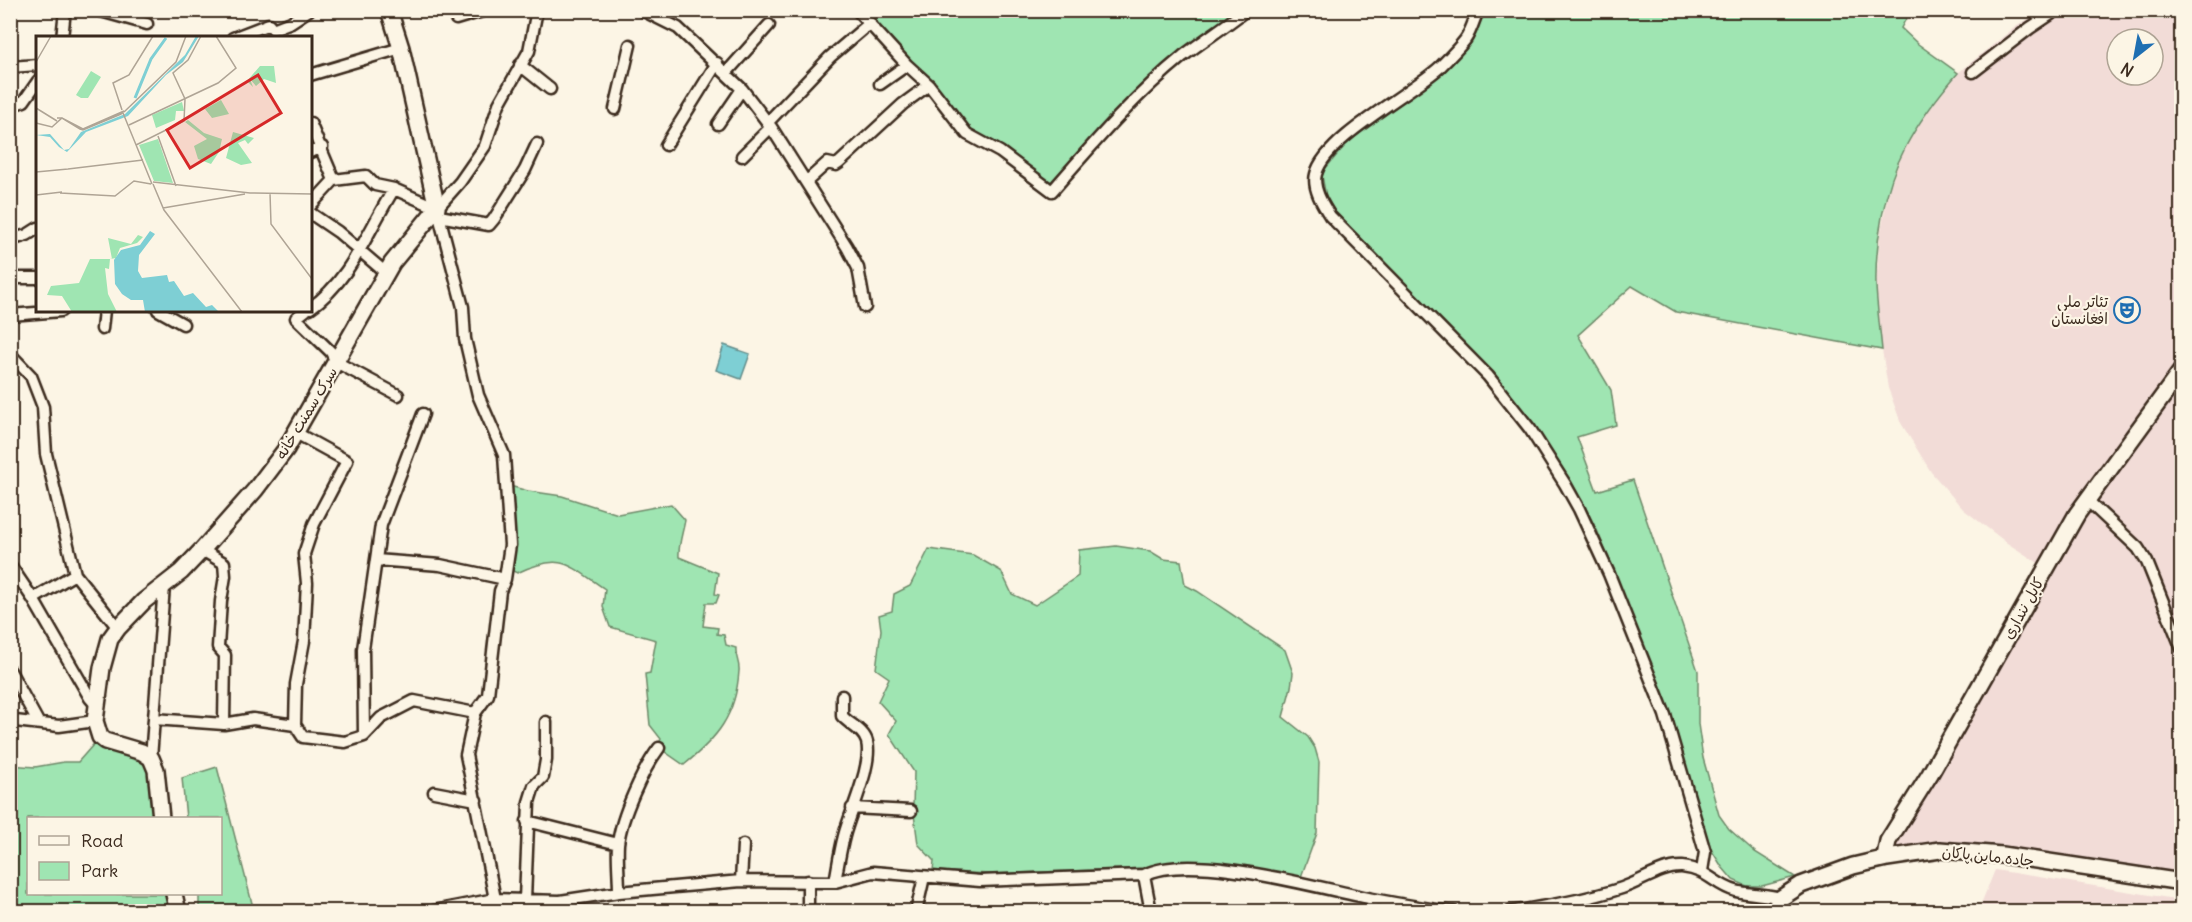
<svg xmlns="http://www.w3.org/2000/svg" width="2192" height="922" viewBox="0 0 2192 922" font-family="Delius,'Playpen Sans Arabic',sans-serif">
<style>
.built{fill:#f2dcd7;fill-rule:evenodd}
.green{fill:#9fe5b2;stroke:#6d8868;stroke-width:1.5}
.water{fill:#7ecfd4;stroke:#638d8b;stroke-width:1.5}
.lines{fill:none;stroke-linecap:round;stroke-linejoin:round}
.street-casing{stroke:#3b2a1e;stroke-width:15}
.secondary-casing{stroke:#3b2a1e;stroke-width:20}
.street{stroke:#fcf5e5;stroke-width:10}
.secondary{stroke:#fcf5e5;stroke-width:15}
.labels{text-anchor:middle;dominant-baseline:central;stroke-width:4.5;stroke-linejoin:round;paint-order:stroke}
.poi-label{font-size:15px;fill:#3b2a1e;stroke:#fcf5e5;text-anchor:end}
.street-label{font-size:15px;fill:#3b2a1e;stroke:#fcf5e5}
.inset-river{fill:none;stroke:#7ecfd4;stroke-width:3}
.inset-road{fill:none;stroke:#afa495;stroke-width:1.5}
.view{fill:#d62828;fill-opacity:0.15;stroke:#d62828;stroke-width:3}
.inset-edge{fill:none;stroke:#3b2a1e;stroke-width:3}
</style>
<rect width="100%" height="100%" fill="#fcf5e5"/>
<filter id="ink" filterUnits="userSpaceOnUse"><feTurbulence type="fractalNoise" baseFrequency=".0167" numOctaves="2"/><feDisplacementMap in="SourceGraphic" scale="12" xChannelSelector="R" yChannelSelector="G"/><feConvolveMatrix kernelMatrix="1 2 1 2 8 2 1 2 1" color-interpolation-filters="sRGB"/></filter>
<g filter="url(#ink)">
<path class="built" d="M 2061,11 L 2181,11 L 2181,882 L 2002,855 L 1887,858 L 2046,568 L 2007,543 L 1963,509 L 1931,472 L 1901,423 L 1888,388 L 1882,350 L 1876,286 L 1880,235 L 1889,190 L 1904,149 L 1924,117 L 1958,73 L 2014,28 L 2038,13 L 2050,12 L 2055,15 ZM 2117,39 L 2153,39 L 2153,75 L 2117,75 Z
M 1995,870 L 2181,900 L 2181,911 L 1978,911 Z"/>
<path class="green" d="M 857,11 L 1246,11 L 1182,57 L 1052,191 L 975,140 Z
M 1485,11 L 1910,11 L 1901,28 L 1918,44 L 1958,73 C 1938,96 1919,121 1905,148 C 1884,188 1875,241 1876,286 C 1877,307 1880,329 1882,350 L 1676,312 L 1632,286 L 1578,335 L 1611,390 L 1616,425 L 1577,437 L 1597,491 L 1633,480 L 1698,671 L 1698,724 L 1703,758 L 1719,815 L 1729,829 L 1755,852 L 1795,877 L 1762,886 L 1747,886 L 1733,880 L 1722,867 L 1712,851 L 1704,828 L 1671,713 L 1597,530 L 1571,481 L 1535,426 L 1493,372 L 1335,212 L 1326,197 L 1322,176 L 1325,169 L 1347,143 L 1444,72 L 1471,43 Z
M 506,485 L 528,491 L 562,496 L 618,514 L 671,504 L 685,520 C 683,532 678,545 679,557 L 718,573 L 715,594 L 719,595 L 716,603 L 706,603 L 703,626 L 718,628 L 717,634 L 724,635 L 726,645 L 736,648 C 735,657 740,663 739,671 C 736,716 717,738 684,765 L 661,749 L 659,743 L 661,739 L 650,725 L 645,674 L 650,673 L 656,640 L 610,627 L 603,607 L 605,589 C 568,564 562,552 517,573 L 507,568 Z
M 1116,546 L 1150,551 L 1163,559 L 1181,561 L 1185,585 L 1197,591 L 1285,650 L 1293,673 L 1291,687 L 1283,717 L 1308,737 L 1315,748 L 1319,762 L 1317,833 L 1301,877 L 1198,861 L 1171,862 L 1147,868 L 989,874 L 933,871 L 934,861 L 918,844 L 913,807 L 914,772 L 889,734 L 896,721 L 878,701 L 889,678 L 876,669 L 881,630 L 879,615 L 892,611 L 894,594 L 910,586 L 929,549 L 973,555 L 1001,571 L 1012,594 L 1035,605 L 1078,576 L 1079,550 Z
M 100,737 L 151,758 L 161,818 L 28,818 L 28,894 L 174,894 L 178,911 L 11,911 L 10,765 L 35,767 L 64,762 L 78,762 Z
M 217,767 L 254,911 L 199,911 L 199,894 L 220,894 L 220,818 L 186,818 L 182,778 Z"/>
<path class="water" d="M 724,345 L 750,354 L 741,379 L 716,370 Z"/>
<g class="lines">
<defs>
<path id="street" d="M 97,10 L 147,24
M 452,10 L 456,19 L 486,10
M 642,10 L 678,28 L 742,89 L 771,127 L 847,247 L 858,268 L 865,307
M 857,10 L 907,65 L 929,85 L 967,134 L 1000,152 L 1052,191 C 1093,144 1134,96 1183,56 C 1204,40 1226,26 1246,10
M 1478,10 C 1474,20 1471,32 1465,40 C 1458,49 1448,59 1440,67 C 1412,93 1325,138 1316,174 C 1312,188 1323,205 1330,216 L 1488,376 L 1530,429 L 1565,484 L 1579,509 L 1609,574 L 1665,715 L 1705,852 L 1702,871
M 62,38 L 65,10
M 233,38 L 269,24 L 273,29 L 291,22 L 309,10
M 520,65 L 550,89
M 10,67 L 38,65
M 727,72 L 769,25
M 1973,72 L 2030,28 L 2051,14
M 310,75 L 401,48
M 880,84 L 907,65
M 10,106 L 24,101 L 38,81
M 615,109 L 630,45
M 310,123 L 334,180
M 767,123 L 830,57 L 870,23
M 718,124 L 742,89
M 666,145 L 717,63
M 310,152 L 322,147
M 742,156 L 771,127
M 806,182 L 827,163 L 836,165 L 839,163 L 903,104 L 929,85
M 310,206 L 334,180 L 366,176 L 375,185 L 394,189 L 437,208
M 437,208 L 463,307 L 465,339 L 478,395 L 504,455 L 510,545 L 505,579 L 500,591 L 488,695 L 475,713 L 466,755 L 495,899
M 437,208 L 460,182 L 485,146 L 499,104 L 529,51 L 537,10
M 310,213 L 338,232 L 386,273
M 439,216 L 489,225 L 494,219 L 525,170 L 537,144
M 10,240 L 27,235 L 38,228
M 10,278 L 38,278
M 310,308 C 351,280 368,230 394,189
M 158,310 L 183,324
M 306,310 L 296,318 L 331,352 L 336,362 L 398,395
M 10,315 L 61,311
M 102,329 L 104,310
M 10,354 L 31,376 L 43,407 L 46,454 L 75,574 L 33,599
M 2088,501 L 2138,548 L 2147,562 L 2182,649
M 202,550 L 224,563 L 225,576 L 221,601 L 218,647 L 225,655 L 224,724
M 376,560 L 440,565 L 505,579
M 10,565 L 33,599 L 90,698 L 97,706
M 75,574 L 118,628
M 10,671 L 38,722
M 10,717 L 15,721 L 59,726 L 95,721
M 154,719 L 224,724 L 253,719 L 295,725 L 303,737 L 345,742 L 364,736 L 381,718 L 414,701 L 475,713
M 295,725 L 296,684 L 304,641 L 307,583 L 304,554 L 314,524 L 347,461 L 296,433
M 364,736 L 363,649 L 381,525 L 423,414
M 151,758 L 164,586
M 434,792 L 476,800
M 852,808 L 911,811
M 527,821 L 618,844
M 1144,875 L 1151,912
M 741,881 L 743,845
M 835,882 C 838,866 840,851 844,836 C 850,812 873,765 867,742 C 864,730 850,725 842,716 L 842,696
M 619,892 C 619,876 617,860 618,844 C 621,817 643,769 659,748
M 525,899 L 529,802 L 534,786 L 543,777 L 546,760 L 546,722
M 428,912 L 495,899 L 560,901 L 619,892 L 741,881 L 835,882 L 873,872 L 980,881 L 1144,875 C 1192,851 1318,888 1373,899 C 1399,904 1426,909 1454,912
M 808,912 L 808,881
M 916,912 L 924,877
M 1371,912 L 1372,899
M 1510,912 C 1548,906 1586,900 1622,888 C 1641,882 1662,866 1682,867 C 1709,870 1714,885 1736,891 C 1751,895 1766,894 1781,898"/>
<path id="secondary" d="M 161,818 L 156,770 L 151,758 L 142,752 L 105,741 L 100,737 L 95,721 L 102,668 L 110,639 L 118,628 L 144,601 L 181,572 L 202,550 L 255,490 L 286,449 L 392,263 L 437,208 L 401,48 L 389,10
M 1887,858 L 1886,851 L 1888,841 L 1930,774 L 2077,514 L 2182,370
M 174,894 L 178,912
M 1773,912 L 1781,898 L 1801,885 L 1853,866 L 1887,858 L 1940,850 L 2002,855 L 2182,882"/>
</defs>
<use href="#street" class="street-casing"/>
<use href="#secondary" class="secondary-casing"/>
<use href="#street" class="street"/>
<use href="#secondary" class="secondary"/>
</g>
</g>
<defs>
<symbol id="theatre-ring" viewBox="-11 -11 22 22"><circle r="9.5" fill="#fcf5e5" stroke="#1f6fb2" stroke-width="1.5"/><path d="M-5-5.5Q0-4 5-5.5V0Q5 5 0 6Q-5 5-5 0ZM-3.3-2.5H-1v1.5H-3.3ZM1-2.5H3.3v1.5H1ZM-2.8 1Q0 5.5 2.8 1Z" fill="#1f6fb2"/></symbol>
</defs>
<g fill-rule="evenodd">
<use href="#theatre-ring" x="2112" y="295" width="30" height="30"/>
</g>
<g class="labels">
<g class="poi-label">
<text x="2108" y="301">تئاتر ملی<tspan x="2108" dy="17">افغانستان</tspan></text>
</g>
<g class="street-label">
<text transform="translate(306 413) rotate(-59)">سرک سمنت خانه</text>
<text transform="translate(2023 608) rotate(-61)">کابل ننداری</text>
<text transform="translate(1988 856) rotate(6)">جاده ماین پاکان</text>
</g>
</g>
<g transform="translate(36 36)">
<rect width="276" height="276" fill="#fcf5e5"/>
<path d="M 224,30 L 238,30 L 240,47 L 228,43 L 220,50 L 214,43 L 217,51 L 211,45 ZM 55,35 L 65,41 L 52,62 L 45,62 L 40,59 ZM 185,64 L 193,78 L 176,82 L 169,73 ZM 146,66 L 148,75 L 140,75 L 139,84 L 120,92 L 116,79 ZM 152,84 L 168,97 L 186,103 L 183,116 L 175,128 L 162,123 L 158,110 L 171,103 L 149,86 ZM 197,96 L 218,102 L 212,108 L 209,104 L 202,107 L 216,127 L 205,129 L 190,122 ZM 122,103 L 137,147 L 118,145 L 103,109 ZM 102,199 L 107,201 L 101,207 L 84,212 L 80,222 L 74,223 L 73,233 L 69,232 L 72,258 L 81,276 L 36,276 L 26,260 L 11,259 L 15,250 L 43,247 L 54,223 L 76,223 L 72,202 L 95,208 Z" fill="#9fe5b2"/>
<path d="M 160,0 L 163,0 L 147,26 L 130,39 L 92,80 L 50,96 L 31,116 L 23,111 L 14,101 L 0,99 L 14,98 L 28,114 L 33,113 L 45,96 L 89,78 L 149,19 ZM 114,195 L 119,198 L 103,219 L 102,235 L 106,242 L 131,239 L 133,246 L 138,245 L 148,260 L 157,257 L 170,271 L 176,269 L 182,275 L 192,276 L 109,276 L 107,264 L 95,264 L 86,258 L 79,248 L 78,224 L 85,214 L 104,209 Z" fill="#7ecfd4"/>
<path class="inset-river" d="M 99,62 L 115,23 L 130,2"/>
<path class="inset-road" d="M 0,26 L 15,0M 0,72 L 21,85M 86,74 L 77,47 L 93,39 L 117,0M 88,76 L 140,26 L 150,0M 87,77 L 116,148M 0,87 L 16,91 L 26,82 L 44,93 L 47,94 L 85,78 L 88,75 L 47,93 L 26,82 L 21,82M 93,89 L 182,47 L 200,32 L 180,0M 122,100 L 140,150M 100,109 L 148,85 L 149,63 L 137,37 L 152,24 L 165,0M 32,133 L 107,124M 0,136 L 32,133M 117,146 L 214,157 L 276,158M 117,148 L 128,174 L 206,276M 24,157 L 79,160 L 98,145 L 115,148M 234,157 L 235,188 L 276,243M 0,159 L 26,156M 127,172 L 209,158"/>
<path class="view" d="M 222,39 L 245,77 L 154,132 L 131,94 Z"/>
<rect width="276" height="276" class="inset-edge"/>
</g>
<rect width="2192" height="922" fill="none" stroke="#fcf5e5" stroke-width="36"/>
<rect x="18" y="18" width="2156" height="886" fill="none" stroke="#3b2a1e" stroke-width="2" filter="url(#ink)"/>
<rect x="27" y="817" width="195" height="78" fill="#fcf5e5" stroke="#afa495" stroke-width="1.5"/>
<rect x="39" y="836" width="30" height="9" fill="#fcf5e5" stroke="#afa495" stroke-width="1.5"/>
<text x="81" y="847" font-size="18" fill="#3b2a1e">Road</text>
<rect x="39" y="862" width="30" height="18" fill="#9fe5b2" stroke="#afa495" stroke-width="1.5"/>
<text x="81" y="877" font-size="18" fill="#3b2a1e">Park</text>
<g transform="translate(2135 57) rotate(211)"><circle r="28" fill="#fcf5e5" stroke="#afa495" stroke-width="1.5"/>
<path d="M0-4.5L10 22L0 15L-10 22Z" fill="#1f6fb2"/>
<text y="-9" font-size="16" font-weight="bold" text-anchor="middle" fill="#3b2a1e">N</text>
</g>
</svg>
